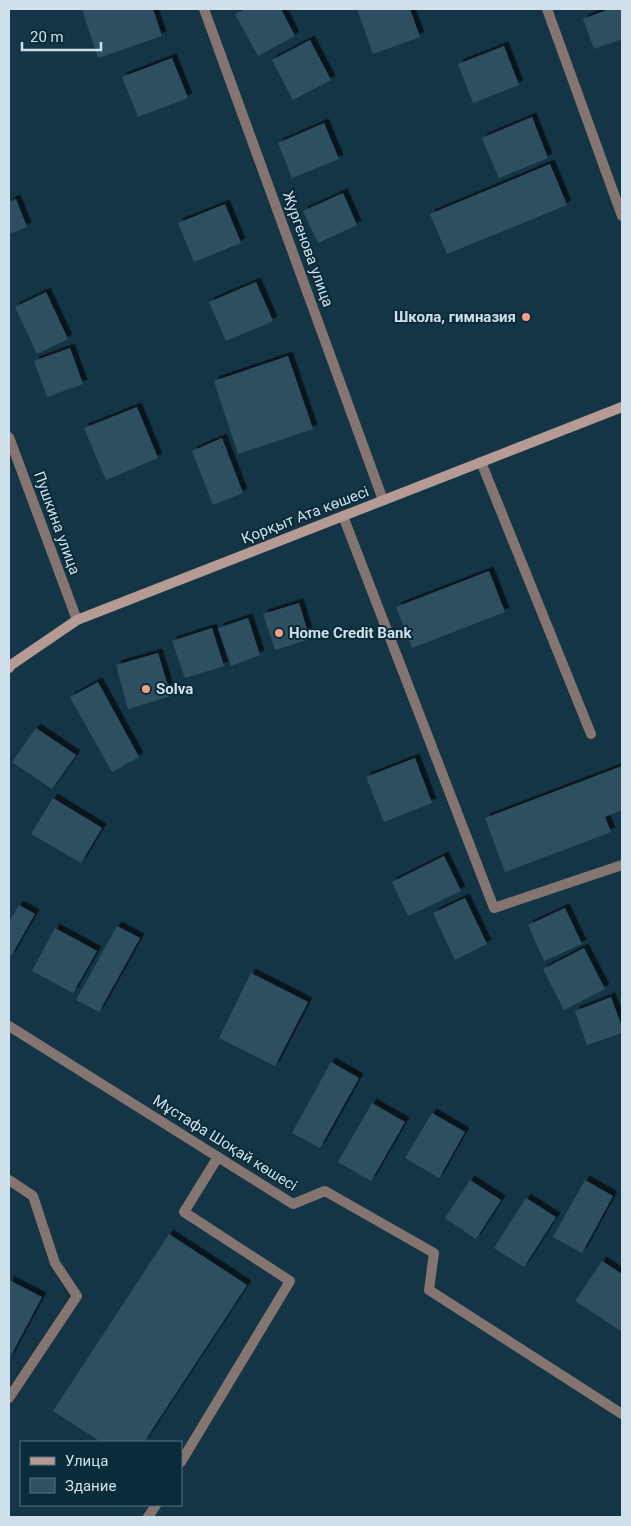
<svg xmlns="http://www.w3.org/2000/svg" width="631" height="1526" viewBox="0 0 631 1526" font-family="Roboto,sans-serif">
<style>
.building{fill:#2f5060;filter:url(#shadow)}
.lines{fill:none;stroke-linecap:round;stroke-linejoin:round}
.lane{stroke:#857570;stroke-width:10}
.street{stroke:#857570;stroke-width:10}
.secondary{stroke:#b59b94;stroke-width:10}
.poi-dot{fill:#f39f86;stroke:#092b3a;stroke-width:2}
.labels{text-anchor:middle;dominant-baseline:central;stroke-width:4;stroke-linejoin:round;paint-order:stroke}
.street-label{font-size:15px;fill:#cee0ea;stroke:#092b3a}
.poi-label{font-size:15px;font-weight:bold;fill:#cee0ea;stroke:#092b3a;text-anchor:start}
</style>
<defs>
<filter id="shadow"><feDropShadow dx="4.5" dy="-4.5" stdDeviation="0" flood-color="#0009"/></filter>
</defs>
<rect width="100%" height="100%" fill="#143545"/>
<path class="building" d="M 82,9 L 153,9 L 162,36 L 98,58 Z
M 245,9 L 281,9 L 295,36 L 258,56 L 235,14 Z
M 357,9 L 410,9 L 420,37 L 373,54 Z
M 609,9 L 622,9 L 622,39 L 594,49 L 583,19 Z
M 310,40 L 331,80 L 293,100 L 272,60 Z
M 504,46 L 519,85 L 473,103 L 458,64 Z
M 172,58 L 188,98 L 138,117 L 122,77 Z
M 532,117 L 548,158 L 499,178 L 482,138 Z
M 324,123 L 339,159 L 292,178 L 278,143 Z
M 550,164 L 567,205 L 447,254 L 430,214 Z
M 343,193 L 357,225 L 318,243 L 303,211 Z
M 16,199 L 27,227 L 9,234 L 9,202 Z
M 225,204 L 241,243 L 194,262 L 178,223 Z
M 256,282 L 273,321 L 226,341 L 209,302 Z
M 46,292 L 68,339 L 37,354 L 15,307 Z
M 70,348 L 83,384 L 47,397 L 34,361 Z
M 288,356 L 313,429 L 238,454 L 214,381 Z
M 137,407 L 158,458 L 106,480 L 84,428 Z
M 222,438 L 243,493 L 213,505 L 192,451 Z
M 489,571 L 505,612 L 412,648 L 396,607 Z
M 299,603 L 310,639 L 275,650 L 263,614 Z
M 248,618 L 260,655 L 231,666 L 218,628 Z
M 212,628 L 224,666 L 185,678 L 172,641 Z
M 158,653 L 171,696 L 128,709 L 116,665 Z
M 98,682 L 139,757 L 112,772 L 70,697 Z
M 36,728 L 76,755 L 52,789 L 12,762 Z
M 415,758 L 432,803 L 384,822 L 366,777 Z
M 622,766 L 622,810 L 605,817 L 611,832 L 505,872 L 485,818 Z
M 53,798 L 102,828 L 81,863 L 31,834 Z
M 444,856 L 461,891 L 408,916 L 392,882 Z
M 465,898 L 487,944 L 455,960 L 433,913 Z
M 19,905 L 35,914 L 11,956 L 9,955 L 9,922 Z
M 565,908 L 582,944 L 544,961 L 528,925 Z
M 117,926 L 140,938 L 99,1012 L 76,1000 Z
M 55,928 L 97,951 L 73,993 L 32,971 Z
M 584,948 L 605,989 L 564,1010 L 543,969 Z
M 251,973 L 308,1002 L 275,1066 L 219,1038 Z
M 611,997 L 622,1027 L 622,1033 L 587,1045 L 575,1011 Z
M 331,1062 L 359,1078 L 320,1148 L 292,1133 Z
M 372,1103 L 405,1122 L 371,1181 L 338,1162 Z
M 432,1113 L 465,1132 L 439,1178 L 405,1158 Z
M 470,1180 L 501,1200 L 476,1239 L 445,1218 Z
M 585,1180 L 613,1196 L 582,1253 L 553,1237 Z
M 526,1198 L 556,1217 L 524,1267 L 494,1248 Z
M 169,1234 L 247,1285 L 144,1442 L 101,1442 L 53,1411 Z
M 602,1261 L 622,1274 L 621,1331 L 575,1301 Z
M 9,1280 L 42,1297 L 9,1359 Z"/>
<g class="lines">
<path class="lane" d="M 481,462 L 591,734
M 343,516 L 494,908 L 622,865
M 9,1180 L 33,1196 L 55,1263 L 77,1296 L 9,1398
M 181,1462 L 290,1281 L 184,1212 L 218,1157
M 148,1517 L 156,1505"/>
<path class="street" d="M 204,9 L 383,500
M 547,9 L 622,216
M 9,437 L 77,620
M 9,1026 L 293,1204 L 325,1191 L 434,1253 L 429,1290 L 622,1414"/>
<path class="secondary" d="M 9,668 L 11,665 L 77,620 L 622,407"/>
</g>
<g class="poi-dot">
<circle cx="526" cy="317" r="5"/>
<circle cx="279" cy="633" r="5"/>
<circle cx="146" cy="689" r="5"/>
</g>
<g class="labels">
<g class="street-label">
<text transform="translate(308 249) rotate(70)">Жургенова улица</text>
<text transform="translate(305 515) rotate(-21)">Қорқыт Ата көшесі</text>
<text transform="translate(57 523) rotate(70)">Пушкина улица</text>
<text transform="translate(225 1143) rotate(32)">Мұстафа Шоқай көшесі</text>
</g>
<g class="poi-label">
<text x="516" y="317" text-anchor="end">Школа, гимназия</text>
<text x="289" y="633">Home Credit Bank</text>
<text x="156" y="689">Solva</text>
</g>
</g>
<rect width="631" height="1526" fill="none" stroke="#cee0ea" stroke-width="20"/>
<rect x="20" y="1441" width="162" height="65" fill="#092b3a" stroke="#587380"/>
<rect x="30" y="1457" width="25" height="8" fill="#b59b94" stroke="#587380"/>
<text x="65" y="1466" font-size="15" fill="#cee0ea">Улица</text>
<rect x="30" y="1478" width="25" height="15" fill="#2f5060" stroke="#587380"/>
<text x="65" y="1491" font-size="15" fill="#cee0ea">Здание</text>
<path d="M22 42v8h79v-8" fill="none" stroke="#cee0ea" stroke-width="2.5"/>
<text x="30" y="42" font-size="15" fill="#cee0ea" stroke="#092b3a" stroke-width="4" paint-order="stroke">20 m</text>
</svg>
